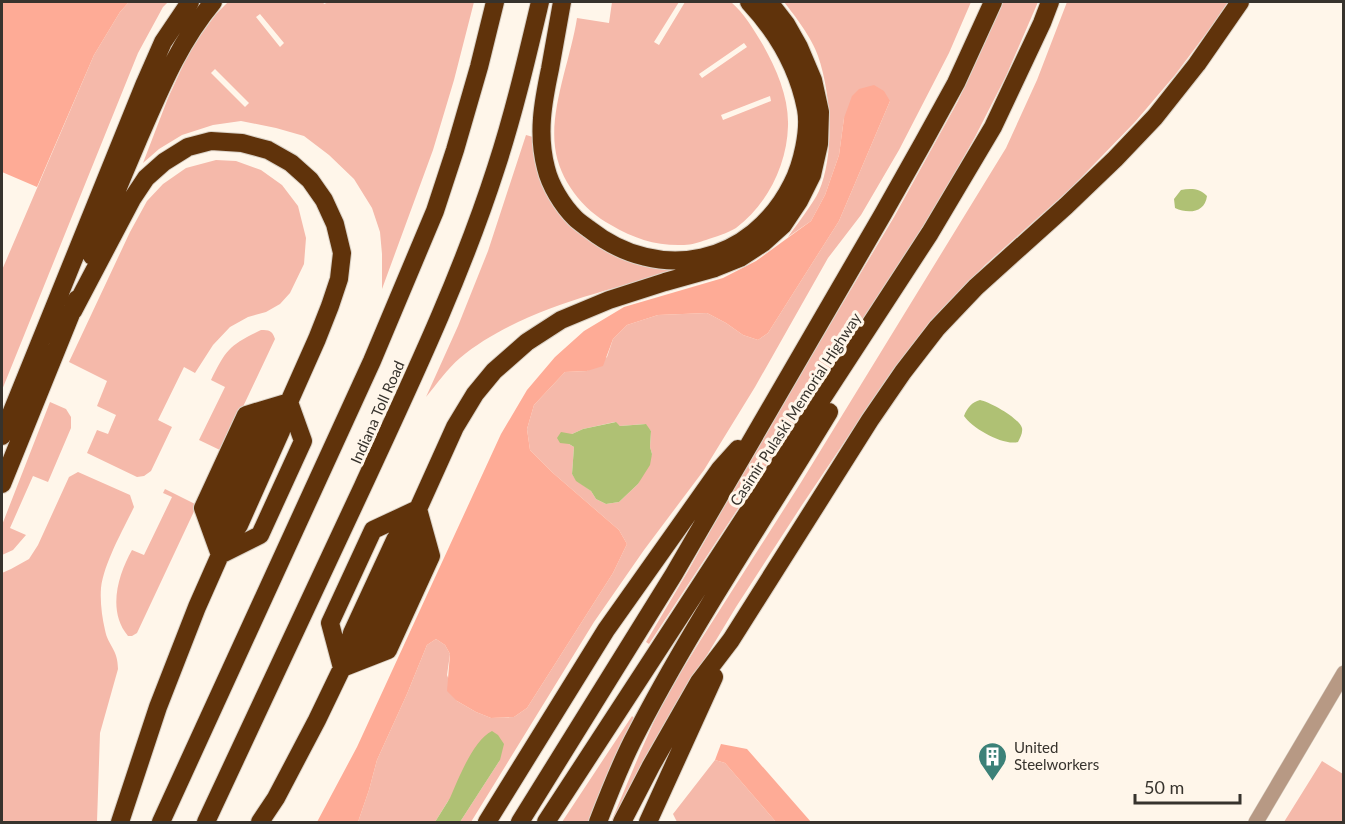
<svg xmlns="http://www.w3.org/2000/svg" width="1345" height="824" viewBox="0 0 1345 824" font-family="Lato,sans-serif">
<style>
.green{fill:#f5b9aa;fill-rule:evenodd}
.forest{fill:#feab96}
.water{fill:#afc174}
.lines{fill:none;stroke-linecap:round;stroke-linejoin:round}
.street-casing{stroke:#dbd3c8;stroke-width:16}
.highway-casing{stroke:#dbd3c8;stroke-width:20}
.street{stroke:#b79984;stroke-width:15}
.highway{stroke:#60330b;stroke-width:18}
.labels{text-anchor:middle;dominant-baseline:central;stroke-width:6;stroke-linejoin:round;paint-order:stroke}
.street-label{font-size:15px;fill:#37332d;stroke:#fff6ea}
.poi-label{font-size:15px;fill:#37332d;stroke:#fff6ea;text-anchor:start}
</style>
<rect width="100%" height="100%" fill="#fff6ea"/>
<path class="green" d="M 129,2 L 168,2 L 163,7 L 138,53 L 2,390 L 2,270 L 94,55 L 120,12 Z
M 228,2 L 323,2 L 324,4 L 329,2 L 474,2 L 454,80 L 433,150 L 382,289 L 382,254 L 380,232 L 372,208 L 354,179 L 329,155 L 304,136 L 276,128 L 241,121 L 213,125 L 182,135 L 159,149 L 143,163 L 168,98 L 191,48 L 216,14 ZM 260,14 L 284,43 L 280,47 L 256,17 ZM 215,69 L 249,103 L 245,107 L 211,73 Z
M 612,2 L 679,2 L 654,42 L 659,45 L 685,2 L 731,2 C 744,13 754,30 763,45 C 777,70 789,98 788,126 C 787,165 767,205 736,228 C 728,233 715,237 706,240 C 699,242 692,245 684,245 C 656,246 635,239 611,225 C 583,210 559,180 555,147 C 550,107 571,58 577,18 L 609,23 ZM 744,43 L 747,47 L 702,78 L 699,74 ZM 770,96 L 771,101 L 723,120 L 721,115 Z
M 784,2 L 971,2 L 949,53 L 899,150 L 861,215 L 828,258 L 755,387 L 704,470 L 644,550 L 594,622 L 471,822 L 460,822 L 500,760 L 448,801 L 435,822 L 358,822 L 369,790 L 377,760 L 407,694 L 427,645 L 436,639 L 445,645 L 450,654 L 447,675 L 457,701 L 476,712 L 491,718 L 514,717 L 527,708 L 613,573 L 627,544 L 619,530 L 553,473 L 530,450 L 527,429 L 534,405 L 565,372 L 587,371 L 607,357 L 613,339 L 627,325 L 658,315 L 707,313 L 726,323 L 743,335 L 758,340 L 768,333 L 839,221 L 890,101 L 844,118 L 839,155 L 825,195 L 811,221 L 788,237 C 797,224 813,204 819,191 C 835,154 831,93 818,56 C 812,38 795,16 784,2 ZM 615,422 L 620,426 L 645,424 L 651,431 L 650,447 L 652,454 L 638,484 L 619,502 L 606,504 L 596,499 L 591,491 L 576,480 L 572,474 L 574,447 L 569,444 L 572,434 L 583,429 Z
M 1003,2 L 1038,2 L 1006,76 L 975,137 L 933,212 L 649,644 L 646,642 L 688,571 L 757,447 L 894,217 L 958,101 Z
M 1067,2 L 1228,2 L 1211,27 L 1175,75 L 1135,122 L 1069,190 L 985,265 L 921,335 L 888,377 L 802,505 L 736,607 L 695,675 L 614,822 L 611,822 L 640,753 L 663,701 L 700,641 L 800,484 L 1006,148 L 1037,80 Z
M 526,135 L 533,137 L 535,162 L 544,189 L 561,215 L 575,230 L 598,244 L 680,266 L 682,270 C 610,289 517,310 460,358 C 447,369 437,384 426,397 L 458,326 L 488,251 Z
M 216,160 L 236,161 L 261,170 L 282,185 L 298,206 L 306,238 L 304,264 L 290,293 L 280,304 L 266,312 L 248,317 L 230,327 L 213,345 L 195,373 L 184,367 L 158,420 L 172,427 L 151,471 L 144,476 L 137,477 L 87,453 L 97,430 L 108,434 L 116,415 L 97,406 L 107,381 L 69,362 L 130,232 L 147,201 L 163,184 L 186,168 Z
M 261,330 C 269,330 272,330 275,339 L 222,451 L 199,440 L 225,387 L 211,380 C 226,349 230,345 261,330 Z
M 50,402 L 66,409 L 71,417 L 71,428 L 48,482 L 33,476 L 10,528 L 26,535 L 13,550 L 2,555 L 2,525 Z
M 78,472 L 130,495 L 134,507 C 123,530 104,563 101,588 C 100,602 102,617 105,630 C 108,646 118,649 118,669 L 100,733 L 97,822 L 2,822 L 2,573 L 11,569 L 29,559 L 38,545 L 69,477 Z
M 165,489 L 197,505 L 137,633 L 132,636 L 128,636 C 107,611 118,575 132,550 L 144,555 L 172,497 L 163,493 Z
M 632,716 L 634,718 L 590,822 L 562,822 Z
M 715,760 L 725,763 L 776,822 L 677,822 L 673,814 Z
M 1322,761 L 1343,774 L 1343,822 L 1284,822 Z"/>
<path class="forest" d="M 2,2 L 129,2 L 120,12 L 94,55 L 37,187 L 2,172 Z
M 874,85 L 884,91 L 890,101 L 839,221 L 768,333 L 758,340 L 743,335 L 726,323 L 707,313 L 658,315 L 627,325 L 613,339 L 603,366 L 587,371 L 565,372 L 534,405 L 527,429 L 530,450 L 553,473 L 619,530 L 627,544 L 613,573 L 527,708 L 514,717 L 491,718 L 476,712 L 457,701 L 447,691 L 450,654 L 445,645 L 436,639 L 427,645 L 407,694 L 377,760 L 369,790 L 358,822 L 317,822 L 357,747 L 501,434 L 527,390 L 555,357 L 584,331 L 624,307 L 723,278 L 756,261 L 811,221 L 825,195 L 839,155 L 844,118 L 852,96 L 859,89 Z
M 721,744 L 747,749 L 811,822 L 776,822 L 725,763 L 715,760 Z"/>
<path class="water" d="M 1181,190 C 1190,188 1200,188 1207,196 C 1205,213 1188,214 1175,208 L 1174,199 Z
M 980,400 C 990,402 1019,418 1022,428 C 1023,433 1020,438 1018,442 C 1003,446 972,428 964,416 C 967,408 972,402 980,400 Z
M 616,422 L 620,426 L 646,424 L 651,431 L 650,447 L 652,454 L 650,465 L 638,484 L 619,502 L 606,504 L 596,499 L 591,491 L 576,481 L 572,474 L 574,447 L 569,444 L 560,443 L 557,438 L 561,432 L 572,434 L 583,429 Z
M 492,731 L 498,735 L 504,744 L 500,760 L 460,822 L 435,822 C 440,814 445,806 450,798 C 458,780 473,740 492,731 Z"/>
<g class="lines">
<defs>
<path id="street" d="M 1256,822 L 1344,673"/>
<path id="highway" d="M 562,2 C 558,24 554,46 550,69 C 543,102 537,134 546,168 C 550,185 562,205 575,218 C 579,222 585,226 589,229 C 660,285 752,264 792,184 C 802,165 810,130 806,109 C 798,68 777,32 749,2
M 92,256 C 105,216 122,178 138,140 C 160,90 178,44 213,2
M 73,311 L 132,199 L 146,178 L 164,162 L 188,147 L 211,141 L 242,143 L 268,150 L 291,163 L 310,180 L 324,200 L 335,224 L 342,253 L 339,279 L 330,306 L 317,339 L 289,402 L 281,431 L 239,525 L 220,555 L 197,607 L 158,707 L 120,822
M 2,436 L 145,83 L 163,42 L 190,2
M 2,484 L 77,299
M 217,532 L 215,514 L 258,420 L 274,411
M 223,540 L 227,519 L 238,494 L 269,426 L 282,410
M 220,555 L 203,508 L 246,415 L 289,402
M 220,555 L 260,535 L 303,441 L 289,402
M 346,655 L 352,633 L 395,540 L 409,520
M 358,656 L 376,644 L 419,550 L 418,531
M 342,668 L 388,650 L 431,556 L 418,509
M 342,668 L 330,623 L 373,530 L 418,509
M 161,822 L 372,361 L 435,211 L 455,150 L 479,67 L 495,2
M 206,822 C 258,710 311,598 363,486 C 411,382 461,277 496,168 C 514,113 527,57 540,2
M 260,822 L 276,798 L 317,720 L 342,668 L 364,638 L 407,545 L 418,509 L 455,427 L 475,394 L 494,371 L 527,342 L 561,320 L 609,300 L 665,282 L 715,268 L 740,258 L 763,243 L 783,225 L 799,201 L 812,175 L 819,144 L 820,112 L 813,80 L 799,47 L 786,24 L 769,2
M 487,822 L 606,630 L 720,469 L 738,449
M 520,822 L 674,574 L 883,214 L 923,143 L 956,83 L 993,2
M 546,822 L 930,233 L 993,127 L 1042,23 L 1050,2
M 598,822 C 608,796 619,768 632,742 C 690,628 763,521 829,412
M 622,822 L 651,766 L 699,682 L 731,640 L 870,420 L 903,372 L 937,328 L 976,287 L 1066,206 L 1115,159 L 1155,117 L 1197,64 L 1240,2
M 648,822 L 714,677"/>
</defs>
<use href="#street" class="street-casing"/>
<use href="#highway" class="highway-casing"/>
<use href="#street" class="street"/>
<use href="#highway" class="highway"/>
</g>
<defs>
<symbol id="building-pin" viewBox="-11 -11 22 30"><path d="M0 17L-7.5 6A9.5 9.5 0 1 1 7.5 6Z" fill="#3c8178" stroke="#fff6ea"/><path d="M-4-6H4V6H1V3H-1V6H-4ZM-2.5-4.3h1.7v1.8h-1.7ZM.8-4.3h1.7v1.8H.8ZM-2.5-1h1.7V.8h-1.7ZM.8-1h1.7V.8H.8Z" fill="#fff"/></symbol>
</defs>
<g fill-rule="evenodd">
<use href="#building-pin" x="976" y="740" width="33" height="45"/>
</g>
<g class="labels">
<g class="street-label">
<text transform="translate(795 409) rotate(-57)">Casimir Pulaski Memorial Highway</text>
<text transform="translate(377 412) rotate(-66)">Indiana Toll Road</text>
</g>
<g class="poi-label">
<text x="1014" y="747">United<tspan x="1014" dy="17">Steelworkers</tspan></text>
</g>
</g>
<rect width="1345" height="824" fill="none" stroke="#37332d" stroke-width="6"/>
<path d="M1135 794v9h105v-9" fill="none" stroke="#37332d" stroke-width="3"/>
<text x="1144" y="794" font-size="18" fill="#37332d" stroke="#fff6ea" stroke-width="4.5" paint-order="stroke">50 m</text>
</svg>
